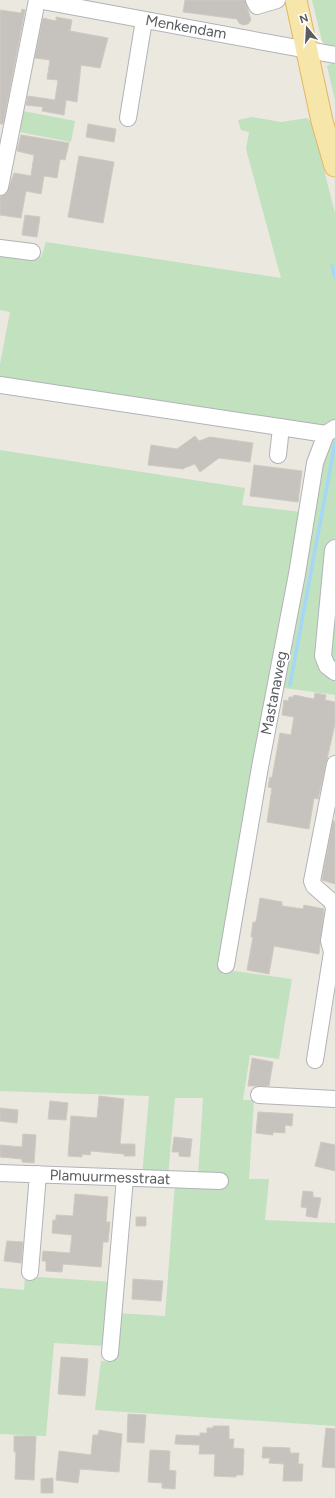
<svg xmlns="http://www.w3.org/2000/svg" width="335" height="1498" viewBox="0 0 335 1498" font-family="Figtree,sans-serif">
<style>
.green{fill:#c1e1bf}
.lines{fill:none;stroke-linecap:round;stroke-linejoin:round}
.stream{stroke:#a5d8f7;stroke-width:3.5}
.building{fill:#c6c3be;stroke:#cfc9c0}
.minor-casing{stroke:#b1b3b7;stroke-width:18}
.major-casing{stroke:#e4b761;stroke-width:23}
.minor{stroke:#fff;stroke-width:16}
.major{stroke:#f7e6a9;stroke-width:21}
.labels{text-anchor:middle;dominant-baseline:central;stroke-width:3;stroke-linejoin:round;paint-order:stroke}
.street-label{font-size:15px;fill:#595d60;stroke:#fff}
</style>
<rect width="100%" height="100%" fill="#ebe8e0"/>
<path class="green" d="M 312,0 L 335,0 L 335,51 L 327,47 L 322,41 Z
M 332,63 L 335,63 L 335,100 L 327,66 Z
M 18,110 L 75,121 L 71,142 L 14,131 Z
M 252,117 L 281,122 L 307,118 L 312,123 L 335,213 L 335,424 L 326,429 L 0,379 L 0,364 L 10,312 L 0,310 L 0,251 L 41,257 L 46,242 L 281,278 L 246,149 L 249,132 L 241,130 L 238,120 Z
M 335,434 L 335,695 L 277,687 L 319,462 Z
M 0,450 L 245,488 L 242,505 L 301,512 L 219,969 L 292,979 L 279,1059 L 250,1055 L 243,1100 L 254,1100 L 249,1179 L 269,1179 L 265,1220 L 335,1223 L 335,1426 L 95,1410 L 101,1361 L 112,1362 L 117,1313 L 165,1316 L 175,1183 L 198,1177 L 203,1098 L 175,1098 L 168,1177 L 142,1176 L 149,1096 L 0,1091 Z
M 25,1276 L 111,1282 L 105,1346 L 54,1343 L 46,1436 L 0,1434 L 0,1288 L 24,1290 Z"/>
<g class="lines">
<path class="stream" d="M 332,266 L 335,277
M 290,685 L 335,443"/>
</g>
<path class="building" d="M 185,0 L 245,0 L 251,20 L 248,24 L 243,25 L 239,23 L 237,19 L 183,12 Z
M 22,9 L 25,10 L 3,124 L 0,124 L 0,10 L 21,13 Z
M 56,17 L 72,20 L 70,31 L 108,38 L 100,68 L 81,65 L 77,102 L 66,100 L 64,115 L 42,111 L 43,107 L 26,105 L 28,96 L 55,100 L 58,80 L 47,79 L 50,60 L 35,58 L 43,18 L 56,21 Z
M 88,124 L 116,129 L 114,142 L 86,137 Z
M 21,135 L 69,143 L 65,160 L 60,159 L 57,178 L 44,176 L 41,194 L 26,191 L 21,218 L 0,215 L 0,197 L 7,193 L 14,173 L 31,176 L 34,155 L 17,151 Z
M 79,156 L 114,162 L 103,223 L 68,217 Z
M 25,215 L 40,217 L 37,237 L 22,235 Z
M 195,436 L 199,441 L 210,437 L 253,443 L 250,462 L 219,458 L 200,472 L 195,464 L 184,468 L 184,469 L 148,465 L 151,445 L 177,449 Z
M 254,465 L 302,471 L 298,502 L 250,496 Z
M 315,693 L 326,695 L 325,700 L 335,702 L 335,724 L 318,799 L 314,798 L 309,829 L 267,822 L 272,788 L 268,787 L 270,777 L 272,778 L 280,733 L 291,735 L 294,717 L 282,715 L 284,700 L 288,701 L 289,697 L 293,697 L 294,695 L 314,699 Z
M 333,821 L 335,821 L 335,884 L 322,880 Z
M 260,898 L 282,902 L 282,906 L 303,909 L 304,905 L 324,909 L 319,954 L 274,946 L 269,974 L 247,970 L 253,937 L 251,937 L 253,922 L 256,922 Z
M 252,1058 L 273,1062 L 269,1086 L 248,1086 Z
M 99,1096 L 124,1099 L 120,1144 L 135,1144 L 135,1156 L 124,1156 L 124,1154 L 91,1151 L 90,1155 L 82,1154 L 82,1157 L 68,1156 L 71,1116 L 97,1118 Z
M 50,1101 L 68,1103 L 66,1120 L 48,1119 Z
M 0,1108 L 18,1110 L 17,1123 L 0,1121 Z
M 258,1112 L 293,1114 L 292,1126 L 285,1125 L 285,1133 L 273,1132 L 273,1135 L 256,1133 Z
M 23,1134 L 36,1135 L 34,1163 L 22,1162 L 22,1159 L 0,1157 L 0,1145 L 22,1147 Z
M 174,1137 L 192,1139 L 190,1157 L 179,1156 L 179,1152 L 172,1152 Z
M 321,1142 L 335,1145 L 335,1171 L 315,1166 Z
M 303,1191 L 313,1192 L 313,1197 L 321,1198 L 317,1218 L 306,1216 L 307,1208 L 301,1207 Z
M 75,1194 L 108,1197 L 106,1222 L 110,1222 L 108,1242 L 103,1242 L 101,1267 L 63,1264 L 62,1272 L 46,1271 L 46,1261 L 42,1261 L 43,1251 L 70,1253 L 72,1235 L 52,1233 L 53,1220 L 56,1220 L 56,1215 L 73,1216 Z
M 136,1217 L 146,1217 L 146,1226 L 136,1226 Z
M 7,1241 L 23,1242 L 21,1263 L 4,1261 Z
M 133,1279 L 163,1281 L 161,1301 L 132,1299 Z
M 61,1357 L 88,1359 L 85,1396 L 58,1394 Z
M 128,1414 L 146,1415 L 144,1443 L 127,1442 Z
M 213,1426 L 229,1426 L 229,1439 L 234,1439 L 233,1448 L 244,1449 L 243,1475 L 236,1475 L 236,1477 L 214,1476 L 215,1454 L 199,1454 L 200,1445 L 175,1444 L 176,1435 L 200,1436 L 200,1433 L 207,1433 L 207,1428 L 213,1428 Z
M 326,1428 L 335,1429 L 335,1468 L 322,1467 Z
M 99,1430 L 122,1434 L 119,1472 L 80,1469 L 78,1483 L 56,1480 L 59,1451 L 91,1455 L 93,1435 L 98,1435 Z
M 14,1436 L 36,1436 L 34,1480 L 15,1479 L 16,1452 L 14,1452 Z
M 263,1447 L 290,1448 L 290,1453 L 299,1453 L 298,1464 L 303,1464 L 302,1481 L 283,1481 L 284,1464 L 269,1463 L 270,1458 L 262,1458 Z
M 150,1450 L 170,1451 L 169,1470 L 176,1471 L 175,1489 L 162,1488 L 162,1483 L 148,1482 Z
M 53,1478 L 53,1493 L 41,1493 L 41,1479 Z"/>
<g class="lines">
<defs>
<path id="minor" d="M 37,0 L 335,55
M 254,0 L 257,6 L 277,0
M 128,118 L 144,20
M 0,187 L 37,0
M 0,248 L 32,252
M 0,385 L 326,434
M 278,455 L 281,427
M 335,548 L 333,550 L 323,656 L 327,666 L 335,672
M 226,965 L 260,767 L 297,574 L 315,463 L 326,434 L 335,428
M 315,1060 L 332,952 L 329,941 L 334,909 L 333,904 L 330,900 L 314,886 L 312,881 L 335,764
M 259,1095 L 335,1099
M 0,1173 L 220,1181
M 30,1272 L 38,1174
M 110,1353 L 125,1178"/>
<path id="major" d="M 296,0 L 322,121 L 335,166"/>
</defs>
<use href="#minor" class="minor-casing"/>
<use href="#major" class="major-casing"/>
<use href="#minor" class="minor"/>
<use href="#major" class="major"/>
</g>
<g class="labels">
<g class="street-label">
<text transform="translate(186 27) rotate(10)">Menkendam</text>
<text transform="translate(274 693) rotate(-79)">Mastanaweg</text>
<text transform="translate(110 1177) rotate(2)">Plamuurmesstraat</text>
</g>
</g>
<g transform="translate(307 28) rotate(342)" stroke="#ffffff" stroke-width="3" paint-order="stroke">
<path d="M0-3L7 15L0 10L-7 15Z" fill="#595d60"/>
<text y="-6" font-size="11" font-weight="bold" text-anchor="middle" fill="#595d60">N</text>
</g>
</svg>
